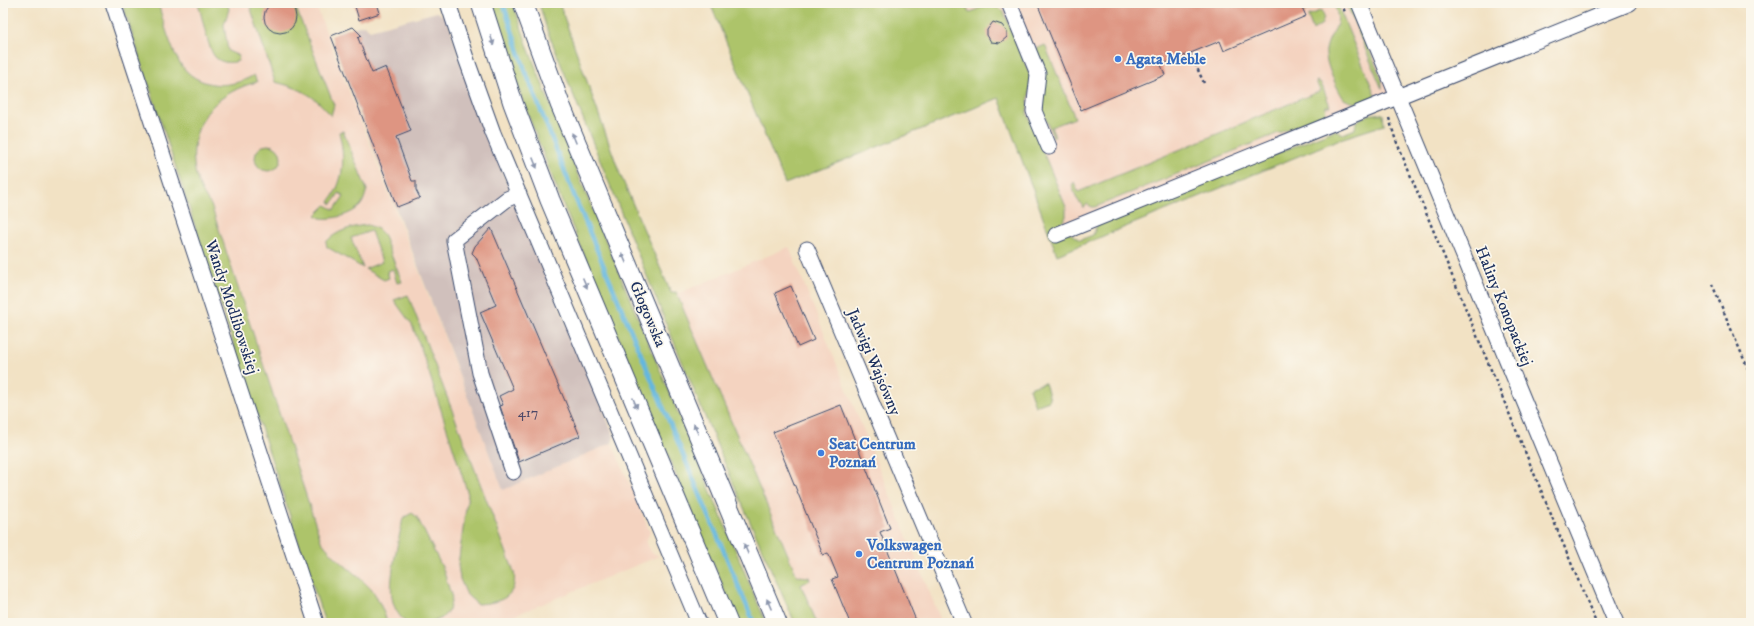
<svg xmlns="http://www.w3.org/2000/svg" width="1754" height="626" viewBox="0 0 1754 626" font-family="'IM FELL DW Pica',serif">
<style>
.built{fill:#f4d3c0}
.industrial{fill:#d0c0bc}
.green{fill:#adc46a;stroke:#647a64}
.lines{fill:none;stroke-linecap:round;stroke-linejoin:round}
.stream{stroke:#64b7df;stroke-width:4.5}
.building{fill:#de9582}
.minor-casing{stroke:#3b4a6d;stroke-width:17}
.major-casing{stroke:#3b4a6d;stroke-width:21}
.path{stroke:#3b4a6d;stroke-width:2.5;stroke-dasharray:3 3;stroke-linecap:butt}
.minor{stroke:#fff;stroke-width:15}
.major{stroke:#fff;stroke-width:19}
.oneway{fill:#8d97ae}
.shop-dot{fill:#3f7fe0;stroke:#fbf7ec;stroke-width:1.5}
.labels{text-anchor:middle;dominant-baseline:central;stroke-width:3.5;stroke-linejoin:round;paint-order:stroke}
.number-label{font-size:14px;fill:#4c4867}
.shop-label{font-size:16px;font-weight:bold;fill:#366cbe;stroke:#fbf7ec;text-anchor:start}
.street-label{font-size:16px;fill:#1b2f5e;stroke:#fbf7ec}
</style>
<rect width="100%" height="100%" fill="#fbf7ec"/>
<filter id="ink" filterUnits="userSpaceOnUse"><feTurbulence type="fractalNoise" baseFrequency=".025" numOctaves="2"/><feDisplacementMap in="SourceGraphic" scale="8" xChannelSelector="R" yChannelSelector="G"/><feConvolveMatrix kernelMatrix="1 2 1 2 8 2 1 2 1" color-interpolation-filters="sRGB"/></filter>
<filter id="wash" filterUnits="userSpaceOnUse"><feTurbulence type="fractalNoise" baseFrequency=".012" numOctaves="4" result="noise"/><feDisplacementMap in="SourceGraphic" scale="16" xChannelSelector="R" yChannelSelector="G"/><feGaussianBlur stdDeviation="0.9" result="paint"/><feColorMatrix in="noise" values="0 0 0 0 0 0 0 0 0 0 0 0 0 0 0 0 0 1.4 0 .05"/><feComposite in="paint" operator="in"/></filter>
<g filter="url(#wash)">
<rect width="100%" height="100%" fill="#f2e2c4"/>
<path class="built" d="M 134,3 L 315,3 L 503,489 L 612,443 L 650,532 L 646,542 L 650,552 L 659,556 L 496,623 L 337,623 Z
M 965,3 L 1359,3 L 1398,97 L 1056,235 Z
M 789,247 L 942,623 L 816,623 L 677,294 Z"/>
<path class="industrial" d="M 437,12 L 447,18 L 476,109 L 614,436 L 612,443 L 503,490 L 333,43 L 339,31 L 364,25 L 370,30 Z"/>
<path class="green" d="M 122,3 L 158,3 C 163,20 168,39 176,56 C 190,87 226,92 254,75 L 257,82 C 240,86 221,96 210,109 C 187,136 189,179 211,205 L 321,541 C 335,560 355,572 371,589 C 379,598 383,612 388,623 L 325,623 Z
M 198,3 L 227,3 L 229,9 L 224,25 L 228,51 L 239,56 L 238,61 C 230,64 218,63 213,54 C 207,43 202,16 198,3 Z
M 249,3 L 294,3 L 334,105 L 331,116 C 315,95 300,88 275,82 Z
M 492,3 L 513,3 L 529,50 L 573,163 L 766,623 L 738,623 L 560,197 L 522,99 Z
M 539,3 L 559,3 L 620,174 L 671,293 L 676,292 L 797,576 L 809,577 L 810,580 L 801,585 L 817,623 L 795,623 C 706,428 628,228 547,30 Z
M 710,3 L 965,3 L 969,13 L 988,4 L 1003,10 L 1031,78 L 1027,113 L 1066,207 L 1066,217 L 1059,226 L 1080,240 L 1093,235 L 1097,225 L 1335,130 L 1343,134 L 1355,129 C 1355,116 1373,113 1383,114 L 1384,125 L 1340,139 L 1057,255 L 999,98 L 785,184 Z
M 1301,3 L 1319,3 L 1320,5 L 1304,12 Z
M 1334,3 L 1337,3 L 1376,97 C 1366,104 1355,105 1344,99 C 1337,89 1324,62 1326,50 C 1330,28 1344,30 1334,3 Z
M 1346,3 L 1350,3 L 1382,80 L 1382,89 Z
M 1322,10 L 1324,16 L 1322,24 L 1313,30 L 1308,16 Z
M 1045,45 L 1075,118 L 1051,127 L 1055,137 L 1053,137 L 1041,107 L 1034,50 Z
M 1316,81 L 1321,83 L 1330,106 L 1326,106 L 1325,114 L 1321,116 L 1095,207 L 1092,207 L 1087,204 L 1084,208 L 1077,199 L 1072,186 L 1074,182 L 1078,192 L 1320,91 Z
M 343,131 L 367,190 C 365,195 364,201 361,205 C 352,215 332,220 320,218 L 316,215 L 326,205 L 334,210 L 344,196 L 339,193 L 332,204 L 329,202 C 345,180 345,157 339,132 Z
M255 158a13 13 0 1 1 26 0a13 13 0 1 1-26 0Z
M 368,225 L 378,229 L 383,234 L 402,282 L 397,283 L 393,269 L 387,271 L 389,278 L 384,280 L 365,269 L 382,262 L 371,231 L 351,238 L 363,268 L 327,247 L 326,242 C 336,231 353,226 368,225 Z
M 408,295 L 514,572 C 518,598 499,603 477,604 L 467,595 L 460,579 L 458,565 L 468,494 L 422,351 L 412,325 L 394,300 Z
M 1044,383 L 1045,383 L 1050,399 L 1049,401 L 1035,406 L 1029,388 Z
M 412,513 L 417,517 L 443,569 L 452,598 L 449,610 L 442,618 L 430,623 L 406,623 C 400,617 395,610 393,602 C 387,582 399,540 403,518 Z"/>
<g class="lines">
<path class="stream" d="M 503,3 L 525,70 L 576,200 L 754,623"/>
</g>
<g id="blocks">
<path class="building" d="M264 17a16 16 0 1 1 32 0a16 16 0 1 1-32 0Z
M 354,3 L 377,3 L 380,13 L 359,20 Z
M 1037,3 L 1300,3 L 1306,16 L 1224,51 L 1220,41 L 1161,65 L 1165,75 L 1081,110 Z
M 993,22 L 1002,25 L 1007,32 L 1007,37 L 1000,43 L 991,42 L 987,35 L 987,30 Z
M 353,27 L 361,35 L 358,38 L 372,73 L 386,67 L 411,131 L 396,137 L 412,181 L 416,181 L 416,190 L 420,198 L 397,207 L 331,36 Z
M 491,228 L 580,436 L 519,462 L 500,406 L 503,405 L 499,396 L 513,389 L 480,312 L 496,305 L 476,257 L 472,253 L 475,246 Z
M 791,286 L 814,340 L 798,347 L 775,293 Z
M 841,405 L 890,528 L 880,532 L 917,623 L 850,623 L 832,579 L 838,577 L 828,553 L 823,555 L 773,432 Z"/>
</g>
</g>
<g filter="url(#ink)">
<use href="#blocks" fill-opacity="0" stroke="#3b4a6d" stroke-width="1"/>
<g class="lines">
<defs>
<path id="minor" d="M 113,3 L 316,623
M 448,3 L 466,58 L 493,133 L 699,623
M 1009,3 L 1038,74 L 1034,111 L 1049,147
M 1359,3 L 1616,623
M 1056,235 L 1630,3
M 807,249 L 964,623
M 513,472 L 480,373 L 454,240 L 507,199 L 519,194"/>
<path id="major" d="M 481,3 L 513,103 L 550,200 L 728,623
M 523,3 L 560,104 L 777,623"/>
</defs>
<use href="#minor" class="minor-casing"/>
<use href="#major" class="major-casing"/>
<path class="path" d="M 1341,3 L 1345,12
M 1190,53 L 1204,83
M 1389,118 L 1395,138 L 1596,623
M 1712,284 L 1751,376"/>
<use href="#minor" class="minor"/>
<use href="#major" class="major"/>
</g>
<defs><path id="oneway-solid" d="M-6-.8H1V-3.2L6.5 0L1 3.2V.8H-6Z"/></defs>
<g class="oneway">
<use href="#oneway-solid" transform="translate(492 40) rotate(73)"/>
<use href="#oneway-solid" transform="translate(574 138) rotate(-112)"/>
<use href="#oneway-solid" transform="translate(535 163) rotate(68)"/>
<use href="#oneway-solid" transform="translate(624 258) rotate(-113)"/>
<use href="#oneway-solid" transform="translate(585 283) rotate(67)"/>
<use href="#oneway-solid" transform="translate(635 403) rotate(67)"/>
<use href="#oneway-solid" transform="translate(696 429) rotate(-113)"/>
<use href="#oneway-solid" transform="translate(746 549) rotate(-113)"/>
<use href="#oneway-solid" transform="translate(769 604) rotate(-113)"/>
</g>
</g>
<g class="shop-dot">
<circle cx="1118" cy="59" r="4"/>
<circle cx="821" cy="453" r="4"/>
<circle cx="859" cy="554" r="4"/>
</g>
<g class="labels">
<g class="number-label">
<text x="528" y="413">417</text>
</g>
<g class="shop-label">
<text x="1126" y="59">Agata Meble</text>
<text x="829" y="444">Seat Centrum<tspan x="829" dy="18">Poznań</tspan></text>
<text x="867" y="545">Volkswagen<tspan x="867" dy="18">Centrum Poznań</tspan></text>
</g>
<g class="street-label">
<text transform="translate(1504 306) rotate(68)">Haliny Konopackiej</text>
<text transform="translate(232 307) rotate(72)">Wandy Modlibowskiej</text>
<text transform="translate(648 314) rotate(67)">Głogowska</text>
<text transform="translate(874 362) rotate(67)">Jadwigi Wajsówny</text>
</g>
</g>
<rect width="1754" height="626" fill="none" stroke="#fbf7ec" stroke-width="16"/>
</svg>
